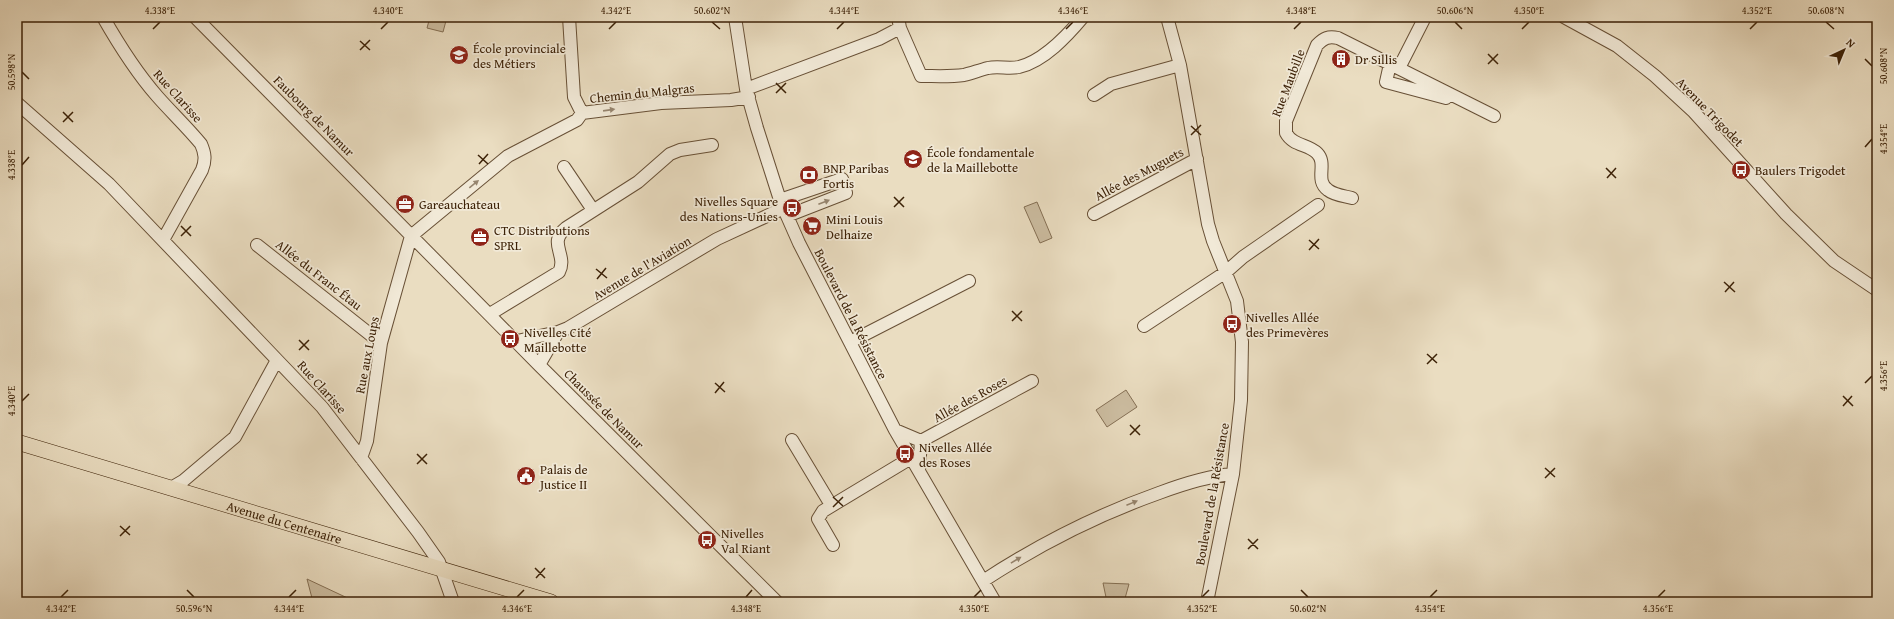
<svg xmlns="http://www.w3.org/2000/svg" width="1894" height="619" viewBox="0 0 1894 619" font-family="'Gentium Book Plus',serif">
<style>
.green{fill:#ccbda1;stroke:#846f54}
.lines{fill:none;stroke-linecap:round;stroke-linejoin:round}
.minor-casing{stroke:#685036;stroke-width:14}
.major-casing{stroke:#3c2107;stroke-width:16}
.minor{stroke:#f1e9d7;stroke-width:12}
.major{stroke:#eaddc1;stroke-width:15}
.oneway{fill:#96856f}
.ticks{fill:none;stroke:#3c2107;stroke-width:1.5}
.labels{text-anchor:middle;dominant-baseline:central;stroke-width:3.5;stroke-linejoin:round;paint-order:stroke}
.poi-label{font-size:13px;fill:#3c2107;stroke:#f1e9d7;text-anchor:start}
.street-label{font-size:13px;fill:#3c2107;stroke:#f1e9d7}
.neatline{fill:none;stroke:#3c2107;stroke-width:1.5}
.ticks-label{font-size:10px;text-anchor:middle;fill:#3c2107}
</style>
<rect width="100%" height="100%" fill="#eaddc1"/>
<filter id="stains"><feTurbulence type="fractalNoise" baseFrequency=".005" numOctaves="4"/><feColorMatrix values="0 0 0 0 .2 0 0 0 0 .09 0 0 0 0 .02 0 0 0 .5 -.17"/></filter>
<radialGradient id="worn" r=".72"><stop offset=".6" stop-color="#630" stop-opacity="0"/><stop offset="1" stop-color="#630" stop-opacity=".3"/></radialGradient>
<path class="green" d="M 430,17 L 447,17 L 443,32 L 427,28 Z
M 1037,202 L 1052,238 L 1040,243 L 1024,207 Z
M 1126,390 L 1137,407 L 1107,427 L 1096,410 Z
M 307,579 L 356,602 L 313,602 Z
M 1103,583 L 1129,584 L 1124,602 L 1107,602 Z"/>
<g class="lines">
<defs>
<path id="minor" d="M 103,17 C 119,45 136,72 157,96 C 171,112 187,127 201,144 C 205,153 206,160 202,170 L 163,240
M 195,17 L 539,365 L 777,602
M 569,17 L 574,97 L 582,113
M 735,17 L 746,89 L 757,128 L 780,200 L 799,243 L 895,430 L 995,602
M 1167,17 L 1180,65 L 1208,224 L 1213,241 L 1237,301 L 1242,342 L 1241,400 L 1233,474 L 1207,602
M 1564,17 L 1617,46 L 1655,76 L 1693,111 L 1786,214 L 1834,261 L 1877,290
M 900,28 L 921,76 C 935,76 950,77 964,75 C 972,73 980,70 988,68 C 998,66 1009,69 1019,67 C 1044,61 1067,36 1083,17
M 1390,64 L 1386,82 L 1446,98
M 1399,68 L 1425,17
M 746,89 L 879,39 L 900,28 L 898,17
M 1094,95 L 1111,84 L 1180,65
M 17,103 L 109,184 L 322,407 L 418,532 L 439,562 L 453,602
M 564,167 L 593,210
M 1352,198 C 1344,196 1334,195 1328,190 C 1314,180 1328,164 1317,153 C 1308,144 1293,146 1286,133 L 1286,121 L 1317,45 C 1324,38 1328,36 1338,38 L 1494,116
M 780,200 L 842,179 L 846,193 L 787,216
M 1094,214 L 1197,159
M 411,236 L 508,156 L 577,120 L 582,113 L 661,103 L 731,100 L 749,97
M 257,245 L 381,343
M 490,314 L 559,272 C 568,255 547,243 566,228 L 638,182 L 670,154 L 680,150 L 712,145
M 1144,326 L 1226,272 L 1243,257 L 1318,205
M 517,341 L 558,332 L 568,328 L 717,239 L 784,208
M 850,342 L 969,281
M 539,365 L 558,332
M 895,430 L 921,441 L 919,470
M 792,440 L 831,505
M 921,441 L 1032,381
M 361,458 L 367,441 L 381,343 L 411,236
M 171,488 L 183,481 L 235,437 L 277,360
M 833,545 L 818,519 L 823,511 L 911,458
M 983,581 C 1038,545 1097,515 1159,493 C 1183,484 1207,476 1233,474"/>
<g id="major">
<path id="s1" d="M 17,442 L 551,602"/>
</g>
</defs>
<use href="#minor" class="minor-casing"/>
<use href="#major" class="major-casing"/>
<use href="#minor" class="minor"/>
<use href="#major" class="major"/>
</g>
<defs><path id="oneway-solid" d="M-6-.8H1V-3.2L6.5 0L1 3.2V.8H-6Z"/></defs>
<g class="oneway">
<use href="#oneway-solid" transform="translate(609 110) rotate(-8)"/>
<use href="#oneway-solid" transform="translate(474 184) rotate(-39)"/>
<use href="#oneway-solid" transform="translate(824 202) rotate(-21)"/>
<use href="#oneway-solid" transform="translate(1132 503) rotate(-22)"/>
<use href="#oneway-solid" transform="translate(1016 560) rotate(-31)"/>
</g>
<path class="ticks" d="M 712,22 L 720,29M 1455,22 L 1462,29M 1826,22 L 1834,29M 153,29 L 160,22M 381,29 L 388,22M 609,29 L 616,22M 837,29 L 844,22M 1066,29 L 1073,22M 1294,29 L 1301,22M 1522,29 L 1529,22M 1750,29 L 1757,22M 360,41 L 370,50M 360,50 L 370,40M 1488,54 L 1498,64M 1865,59 L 1872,66M 1488,64 L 1498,54M 22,72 L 29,79M 776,83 L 786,93M 776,93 L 786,83M 63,112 L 73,122M 63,122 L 73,112M 1191,126 L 1201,135M 1191,135 L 1201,125M 1865,147 L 1872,139M 478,155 L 488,164M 479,164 L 488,154M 22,165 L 29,157M 1606,168 L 1616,178M 1607,178 L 1616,168M 894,197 L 904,207M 894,207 L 904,197M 181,226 L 191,236M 181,236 L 191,226M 1309,240 L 1319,249M 1309,250 L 1319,239M 596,269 L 607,278M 597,279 L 606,268M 1724,282 L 1735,292M 1725,292 L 1734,282M 1012,311 L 1022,321M 1012,321 L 1022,311M 299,340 L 309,350M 299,350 L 309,340M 1427,354 L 1437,363M 1427,364 L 1437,354M 715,383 L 725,392M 1865,383 L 1872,376M 715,393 L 724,382M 1843,396 L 1853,406M 22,401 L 29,394M 1843,406 L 1852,396M 1130,425 L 1140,435M 1130,435 L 1140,425M 417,454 L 427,464M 417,464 L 427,454M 1545,468 L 1555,477M 1545,478 L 1555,468M 833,497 L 843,506M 833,507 L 843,497M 120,526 L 130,535M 120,536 L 130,526M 1248,539 L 1258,549M 1248,549 L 1258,539M 535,568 L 545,578M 536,578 L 545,568M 187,590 L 194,597M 1301,590 L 1308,597M 61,597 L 68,590M 289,597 L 296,590M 517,597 L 524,590M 746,597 L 752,590M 974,597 L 981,590M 1202,597 L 1209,590M 1430,597 L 1437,590M 1658,597 L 1665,590"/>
<defs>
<symbol id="school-disc" viewBox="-11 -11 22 22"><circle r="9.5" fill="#8f2418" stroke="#f1e9d7"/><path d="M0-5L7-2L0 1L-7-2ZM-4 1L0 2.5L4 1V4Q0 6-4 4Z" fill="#fff"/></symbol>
<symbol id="building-disc" viewBox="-11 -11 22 22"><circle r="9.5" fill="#8f2418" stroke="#f1e9d7"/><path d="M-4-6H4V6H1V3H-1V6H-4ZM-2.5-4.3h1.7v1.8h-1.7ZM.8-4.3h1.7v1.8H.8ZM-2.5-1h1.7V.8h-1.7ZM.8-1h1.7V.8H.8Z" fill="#fff"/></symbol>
<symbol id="bus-disc" viewBox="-11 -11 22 22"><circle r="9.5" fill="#8f2418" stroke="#f1e9d7"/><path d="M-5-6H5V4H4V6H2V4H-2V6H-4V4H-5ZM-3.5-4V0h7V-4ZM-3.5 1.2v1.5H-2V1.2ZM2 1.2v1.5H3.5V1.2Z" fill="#fff"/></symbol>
<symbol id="bank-disc" viewBox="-11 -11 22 22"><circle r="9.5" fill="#8f2418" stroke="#f1e9d7"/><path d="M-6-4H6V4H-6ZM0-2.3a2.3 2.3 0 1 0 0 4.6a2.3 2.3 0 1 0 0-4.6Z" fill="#fff"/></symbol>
<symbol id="office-disc" viewBox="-11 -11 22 22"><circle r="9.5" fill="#8f2418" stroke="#f1e9d7"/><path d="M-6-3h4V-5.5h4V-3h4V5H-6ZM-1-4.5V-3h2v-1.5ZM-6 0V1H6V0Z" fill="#fff"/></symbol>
<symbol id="supermarket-disc" viewBox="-11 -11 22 22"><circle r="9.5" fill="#8f2418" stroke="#f1e9d7"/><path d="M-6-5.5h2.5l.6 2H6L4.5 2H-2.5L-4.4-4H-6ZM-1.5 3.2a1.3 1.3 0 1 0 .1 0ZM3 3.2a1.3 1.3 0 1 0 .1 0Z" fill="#fff"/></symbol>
<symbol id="civic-disc" viewBox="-11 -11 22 22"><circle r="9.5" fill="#8f2418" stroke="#f1e9d7"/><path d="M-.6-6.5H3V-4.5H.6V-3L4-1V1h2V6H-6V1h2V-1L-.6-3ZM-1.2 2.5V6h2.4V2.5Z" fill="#fff"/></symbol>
</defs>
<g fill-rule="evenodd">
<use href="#school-disc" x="448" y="44" width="22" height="22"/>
<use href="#building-disc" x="1330" y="48" width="22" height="22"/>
<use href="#school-disc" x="902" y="148" width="22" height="22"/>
<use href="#bus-disc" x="1730" y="159" width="22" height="22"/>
<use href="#bank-disc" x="798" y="164" width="22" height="22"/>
<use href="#office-disc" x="394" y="193" width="22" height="22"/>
<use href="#bus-disc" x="781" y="197" width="22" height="22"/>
<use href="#supermarket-disc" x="801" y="215" width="22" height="22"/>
<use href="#office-disc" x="469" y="226" width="22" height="22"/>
<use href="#bus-disc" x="1221" y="313" width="22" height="22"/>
<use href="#bus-disc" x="499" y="328" width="22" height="22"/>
<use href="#bus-disc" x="894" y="443" width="22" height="22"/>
<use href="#civic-disc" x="515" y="465" width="22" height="22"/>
<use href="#bus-disc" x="696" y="529" width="22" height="22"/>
</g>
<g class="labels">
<g class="poi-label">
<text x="473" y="48">École provinciale<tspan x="473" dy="15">des Métiers</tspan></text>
<text x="1355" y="59">Dr Sillis</text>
<text x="927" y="152">École fondamentale<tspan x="927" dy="15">de la Maillebotte</tspan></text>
<text x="823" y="168">BNP Paribas<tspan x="823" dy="15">Fortis</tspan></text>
<text x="1755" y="170">Baulers Trigodet</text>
<text x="778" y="201" text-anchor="end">Nivelles Square<tspan x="778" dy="15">des Nations-Unies</tspan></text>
<text x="419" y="204">Gareauchateau</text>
<text x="826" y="219">Mini Louis<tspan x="826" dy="15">Delhaize</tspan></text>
<text x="494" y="230">CTC Distributions<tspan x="494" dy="15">SPRL</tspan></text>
<text x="1246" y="317">Nivelles Allée<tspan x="1246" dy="15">des Primevères</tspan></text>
<text x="524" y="332">Nivelles Cité<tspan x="524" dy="15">Maillebotte</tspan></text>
<text x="919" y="447">Nivelles Allée<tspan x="919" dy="15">des Roses</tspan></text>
<text x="540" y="469">Palais de<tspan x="540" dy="15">Justice II</tspan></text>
<text x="721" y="533">Nivelles<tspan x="721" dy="15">Val Riant</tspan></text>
</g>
<g class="street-label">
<text transform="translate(1288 83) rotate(-69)">Rue Maubille</text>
<text transform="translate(642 93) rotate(-6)">Chemin du Malgras</text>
<text transform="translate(178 96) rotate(48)">Rue Clarisse</text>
<text transform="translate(1710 112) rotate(46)">Avenue Trigodet</text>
<text transform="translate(314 116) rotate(45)">Faubourg de Namur</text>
<text transform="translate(1139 174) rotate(-28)">Allée des Muguets</text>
<text transform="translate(642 268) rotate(-31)">Avenue de l'Aviation</text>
<text transform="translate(319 275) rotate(38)">Allée du Franc Étau</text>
<text transform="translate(851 314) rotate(63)">Boulevard de la Résistance</text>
<text transform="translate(367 355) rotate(-79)">Rue aux Loups</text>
<text transform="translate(322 387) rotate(48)">Rue Clarisse</text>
<text transform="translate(970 399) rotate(-29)">Allée des Roses</text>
<text transform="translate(604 409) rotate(45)">Chaussée de Namur</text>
<text transform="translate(1212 494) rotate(-80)">Boulevard de la Résistance</text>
<text stroke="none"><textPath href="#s1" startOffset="279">Avenue du Centenaire</textPath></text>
</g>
</g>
<rect width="1894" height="619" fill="none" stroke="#eaddc1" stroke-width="44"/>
<g transform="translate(1844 50) rotate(44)" stroke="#f1e9d7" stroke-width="3" paint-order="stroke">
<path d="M0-3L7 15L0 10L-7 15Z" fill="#3c2107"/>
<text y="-6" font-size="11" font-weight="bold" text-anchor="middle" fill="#3c2107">N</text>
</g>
<rect x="22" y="22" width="1850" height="575" class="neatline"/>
<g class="ticks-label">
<text x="160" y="14">4.338°E</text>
<text x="388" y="14">4.340°E</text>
<text x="616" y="14">4.342°E</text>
<text x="712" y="14">50.602°N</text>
<text x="844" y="14">4.344°E</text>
<text x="1073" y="14">4.346°E</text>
<text x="1301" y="14">4.348°E</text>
<text x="1455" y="14">50.606°N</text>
<text x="1529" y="14">4.350°E</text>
<text x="1757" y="14">4.352°E</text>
<text x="1826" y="14">50.608°N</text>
<text transform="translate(1883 66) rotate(-90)" y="4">50.608°N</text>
<text transform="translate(11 72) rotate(-90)" y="4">50.598°N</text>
<text transform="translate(1883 139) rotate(-90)" y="4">4.354°E</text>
<text transform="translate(11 165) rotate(-90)" y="4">4.338°E</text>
<text transform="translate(1883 376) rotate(-90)" y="4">4.356°E</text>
<text transform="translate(11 401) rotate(-90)" y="4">4.340°E</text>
<text x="61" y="612">4.342°E</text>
<text x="194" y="612">50.596°N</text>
<text x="289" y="612">4.344°E</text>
<text x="517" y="612">4.346°E</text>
<text x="746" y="612">4.348°E</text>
<text x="974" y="612">4.350°E</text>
<text x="1202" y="612">4.352°E</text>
<text x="1308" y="612">50.602°N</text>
<text x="1430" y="612">4.354°E</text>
<text x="1658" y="612">4.356°E</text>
</g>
<rect width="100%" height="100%" filter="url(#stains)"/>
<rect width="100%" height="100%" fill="url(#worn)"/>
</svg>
